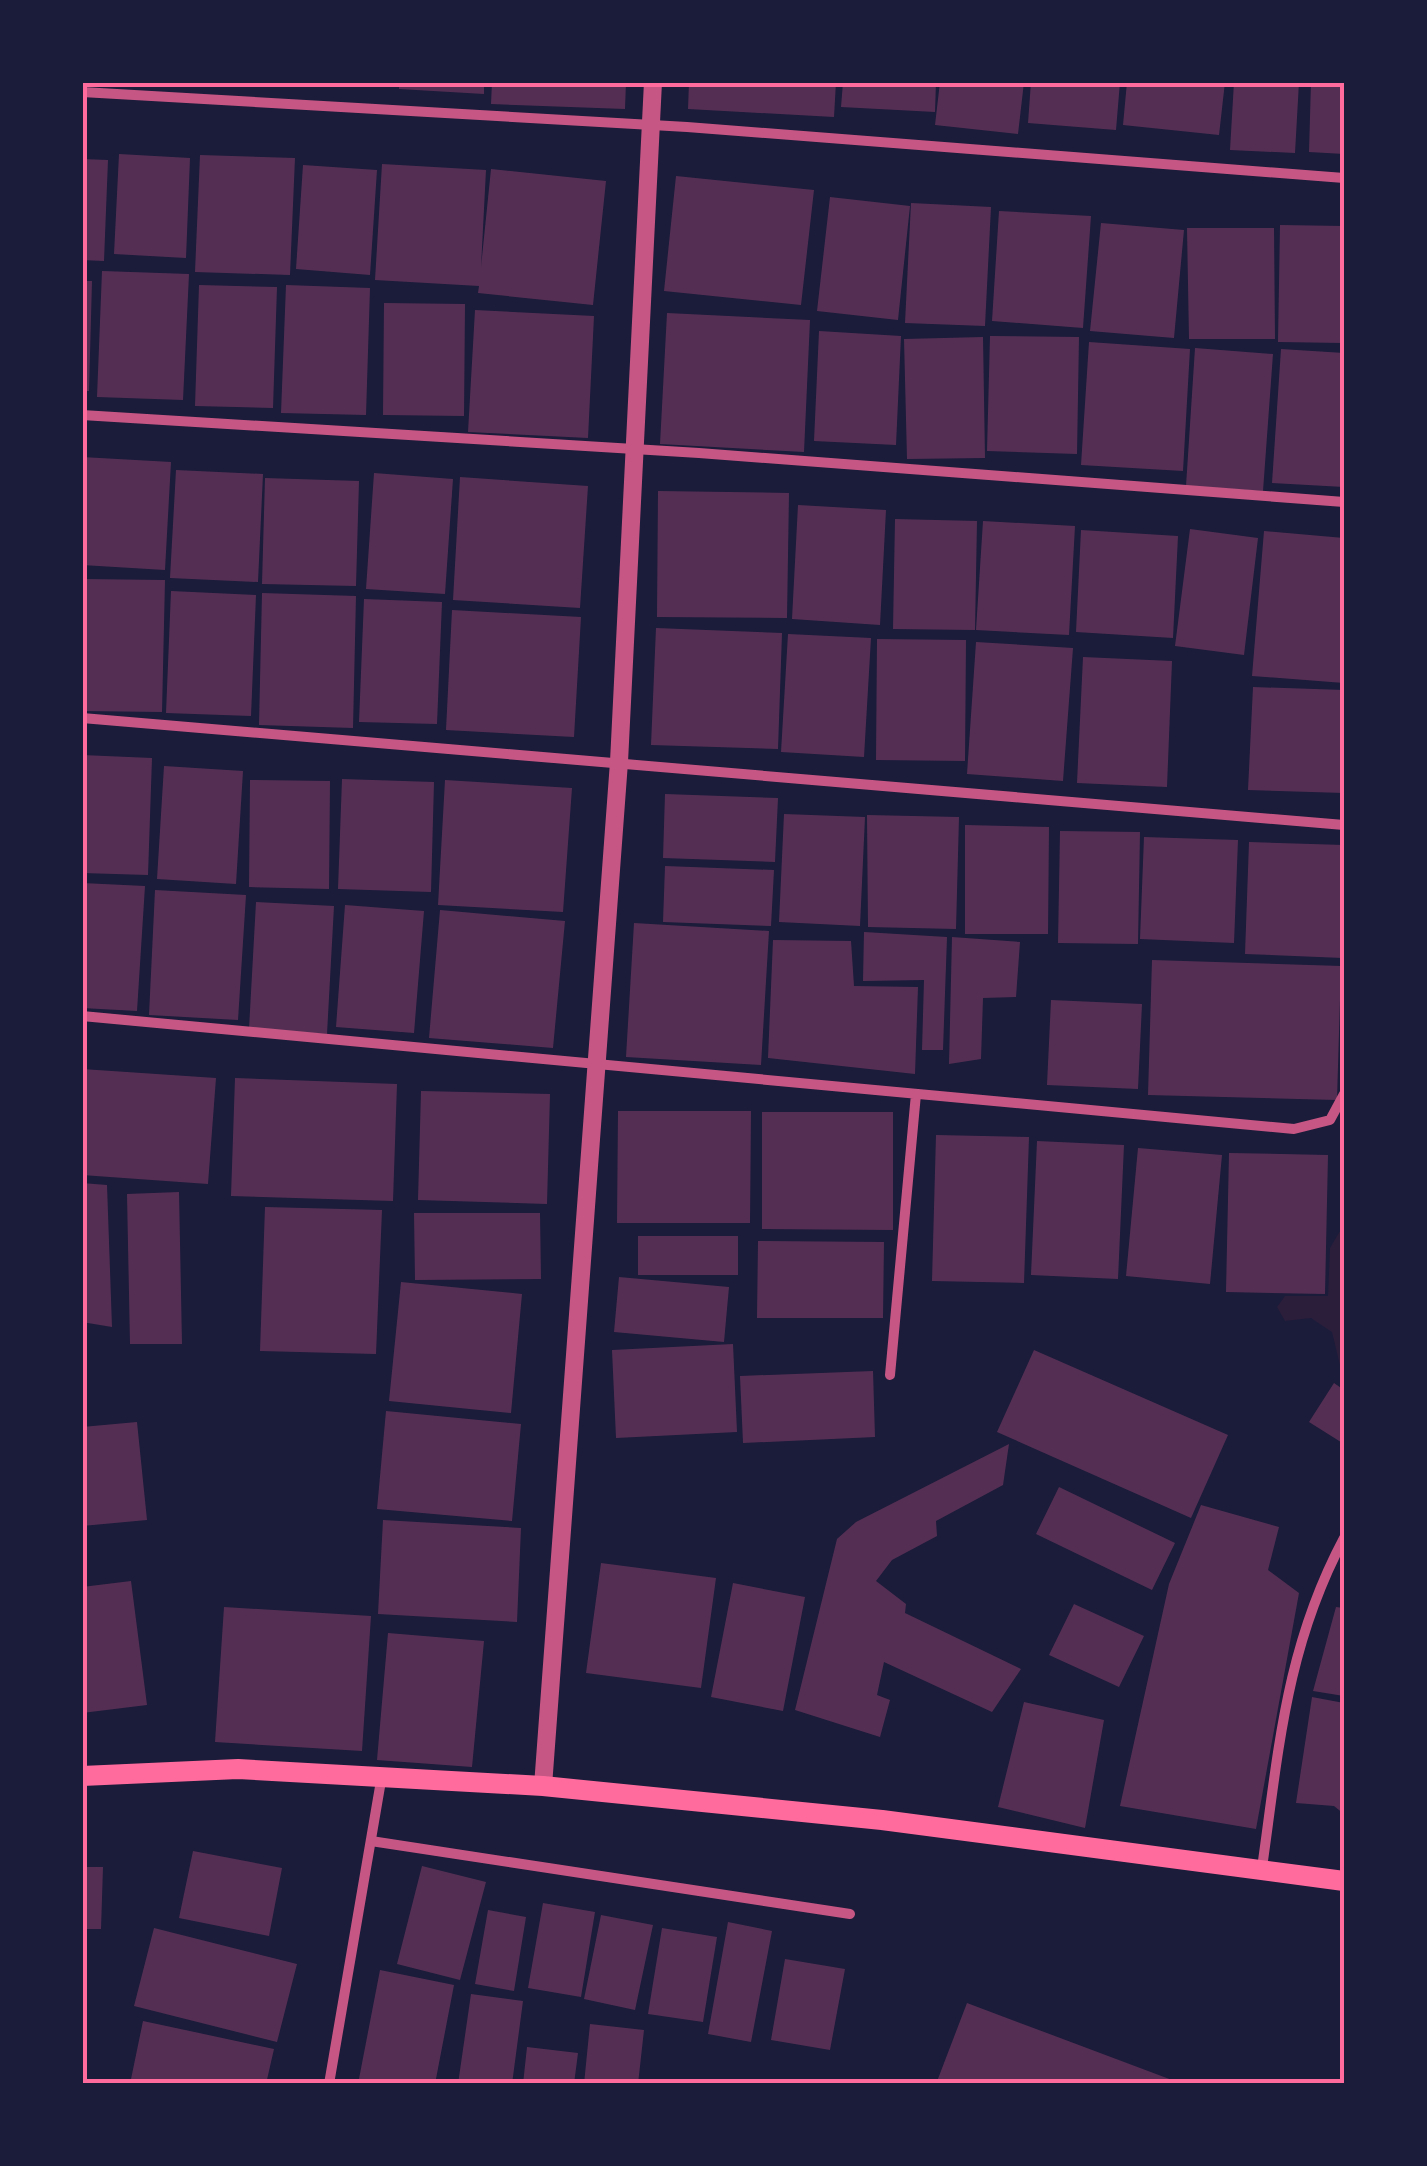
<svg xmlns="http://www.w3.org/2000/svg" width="1427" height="2166" viewBox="0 0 1427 2166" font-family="Montserrat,sans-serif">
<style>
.green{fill:#2a1e3b}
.building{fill:#542f53}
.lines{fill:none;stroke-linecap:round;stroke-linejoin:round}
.minor{stroke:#c65784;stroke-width:10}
.tertiary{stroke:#c65784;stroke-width:18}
.secondary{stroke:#ff6b9d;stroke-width:20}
.neatline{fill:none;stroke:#ff6b9d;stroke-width:4}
</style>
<rect width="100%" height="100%" fill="#1b1b3a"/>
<path class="green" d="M 1344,1224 L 1344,1376 L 1343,1378 L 1332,1332 L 1311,1318 L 1285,1321 L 1277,1307 L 1285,1296 L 1328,1296 L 1330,1248 Z"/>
<path class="building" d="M 399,82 L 484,82 L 484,94 L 399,89 Z
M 492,82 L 626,82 L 625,109 L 491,104 Z
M 689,82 L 836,82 L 834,117 L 688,109 Z
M 843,82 L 936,82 L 935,112 L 841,107 Z
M 940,82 L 1024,82 L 1018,134 L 935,125 Z
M 1031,82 L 1120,82 L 1116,130 L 1028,123 Z
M 1127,82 L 1225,82 L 1219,135 L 1123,125 Z
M 1234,82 L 1299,82 L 1295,153 L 1230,150 Z
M 1311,82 L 1344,82 L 1344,154 L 1309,152 Z
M 119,154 L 190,158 L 186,258 L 114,254 Z
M 200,155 L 295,158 L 290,275 L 195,272 Z
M 82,159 L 108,160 L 104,261 L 82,260 Z
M 382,164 L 486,170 L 481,267 L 491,169 L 606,181 L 593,305 L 478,293 L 479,286 L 375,280 Z
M 303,165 L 377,170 L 370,275 L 296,269 Z
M 676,176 L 814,190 L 801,305 L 664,291 Z
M 830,197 L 910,206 L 898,320 L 817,311 Z
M 911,203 L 991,207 L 985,326 L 905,323 Z
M 999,211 L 1091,216 L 1083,328 L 992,321 Z
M 1101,223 L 1184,230 L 1174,338 L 1090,331 Z
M 1280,225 L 1344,226 L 1344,343 L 1278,342 Z
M 1187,228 L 1274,228 L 1275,339 L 1189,339 Z
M 102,271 L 189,274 L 183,400 L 97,397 Z
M 82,281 L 92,281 L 89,391 L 82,391 Z
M 199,285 L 277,287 L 273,408 L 195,406 Z
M 286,285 L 370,288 L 366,415 L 281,413 Z
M 384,303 L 465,304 L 464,416 L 383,415 Z
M 475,310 L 594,316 L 588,438 L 468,432 Z
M 667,313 L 810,320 L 804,452 L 660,444 Z
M 819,331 L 901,336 L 896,445 L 814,441 Z
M 990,336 L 1079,337 L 1077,454 L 987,451 Z
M 983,337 L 985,458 L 907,459 L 904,339 Z
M 1089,342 L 1190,349 L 1183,471 L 1081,465 Z
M 1195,348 L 1273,354 L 1263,491 L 1186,486 Z
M 1281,349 L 1344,353 L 1344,487 L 1272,483 Z
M 82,457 L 171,462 L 165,570 L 82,565 Z
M 176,470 L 263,474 L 258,582 L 170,578 Z
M 374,473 L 453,479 L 445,594 L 366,589 Z
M 460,477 L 588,486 L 580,608 L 453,600 Z
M 265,478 L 359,481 L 356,586 L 262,584 Z
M 658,491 L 789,493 L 787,618 L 657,617 Z
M 798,505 L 886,510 L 880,625 L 792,619 Z
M 895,519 L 977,521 L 975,630 L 893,629 Z
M 983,521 L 1075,526 L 1069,635 L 976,630 Z
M 1190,529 L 1258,538 L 1244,655 L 1175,646 Z
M 1081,530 L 1178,536 L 1173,638 L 1076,632 Z
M 1264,531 L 1344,538 L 1344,683 L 1252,676 Z
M 82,579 L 165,580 L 162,712 L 82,711 Z
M 171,591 L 256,595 L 251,716 L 166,713 Z
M 262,593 L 356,596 L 353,728 L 259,725 Z
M 364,599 L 442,602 L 437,724 L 359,722 Z
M 452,610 L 581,617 L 574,737 L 446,730 Z
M 656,628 L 782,633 L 778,749 L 651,745 Z
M 788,634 L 871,638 L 864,757 L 781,752 Z
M 877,639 L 966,640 L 965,761 L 876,760 Z
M 976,642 L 1073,648 L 1063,781 L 967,774 Z
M 1083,657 L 1172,661 L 1167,787 L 1077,783 Z
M 1253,687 L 1344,690 L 1344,793 L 1248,790 Z
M 82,755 L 152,758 L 148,875 L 82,873 Z
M 164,766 L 243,771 L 236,884 L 157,879 Z
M 342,779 L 434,782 L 431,892 L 338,889 Z
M 250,780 L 330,781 L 329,889 L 249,887 Z
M 445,780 L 572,788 L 563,912 L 438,905 Z
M 665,794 L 778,798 L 775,862 L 663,858 Z
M 784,814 L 865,817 L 860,926 L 779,922 Z
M 867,815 L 959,817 L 956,929 L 868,927 Z
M 965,825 L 1049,827 L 1048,934 L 965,934 Z
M 1060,831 L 1140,832 L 1138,944 L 1058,943 Z
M 1144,837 L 1238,840 L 1234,943 L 1140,939 Z
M 1249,842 L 1344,845 L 1343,958 L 1245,954 Z
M 665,866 L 774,870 L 771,926 L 663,922 Z
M 82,883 L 145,886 L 137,1011 L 82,1008 Z
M 155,890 L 246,895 L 238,1020 L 149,1015 Z
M 256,902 L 334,906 L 327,1034 L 249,1029 Z
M 345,905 L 424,911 L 414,1033 L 336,1027 Z
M 440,910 L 565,921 L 553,1048 L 429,1038 Z
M 634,923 L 769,931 L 761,1065 L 626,1057 Z
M 864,932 L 947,937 L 943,1050 L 922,1050 L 924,980 L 863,981 Z
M 952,937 L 1020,942 L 1016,997 L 983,998 L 981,1059 L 949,1064 Z
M 773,940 L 851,941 L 854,986 L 918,987 L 915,1074 L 768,1058 Z
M 1152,960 L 1341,966 L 1337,1100 L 1148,1095 Z
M 1051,1000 L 1142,1004 L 1138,1089 L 1047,1085 Z
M 82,1069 L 216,1078 L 208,1184 L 82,1175 Z
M 235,1078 L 397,1084 L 393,1201 L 231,1196 Z
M 421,1091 L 550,1094 L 547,1204 L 418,1200 Z
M 618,1111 L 751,1111 L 750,1223 L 617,1223 Z
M 762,1112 L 893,1112 L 893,1230 L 762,1229 Z
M 936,1135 L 1029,1137 L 1024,1283 L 932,1281 Z
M 1037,1141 L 1124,1145 L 1118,1279 L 1031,1275 Z
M 1138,1148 L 1222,1155 L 1210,1284 L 1126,1276 Z
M 1229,1153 L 1328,1155 L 1325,1294 L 1226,1292 Z
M 82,1183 L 107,1185 L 112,1327 L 82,1322 Z
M 179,1192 L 182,1344 L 130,1344 L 127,1194 Z
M 265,1207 L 382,1210 L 376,1354 L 260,1351 Z
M 414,1213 L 540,1213 L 541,1279 L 415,1280 Z
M 638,1236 L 738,1236 L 738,1275 L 638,1275 Z
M 758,1241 L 884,1242 L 883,1318 L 757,1318 Z
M 619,1277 L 729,1287 L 724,1342 L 614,1332 Z
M 401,1282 L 522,1294 L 511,1413 L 389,1401 Z
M 733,1344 L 737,1432 L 616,1438 L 612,1350 Z
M 1034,1350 L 1228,1435 L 1191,1518 L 997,1432 Z
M 873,1371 L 875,1437 L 743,1443 L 740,1376 Z
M 1334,1383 L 1344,1390 L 1344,1444 L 1309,1422 Z
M 386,1411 L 521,1424 L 512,1521 L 377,1509 Z
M 137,1422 L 147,1520 L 82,1526 L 82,1427 Z
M 1009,1444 L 1003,1485 L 936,1521 L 937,1536 L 892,1560 L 876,1581 L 906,1604 L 905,1613 L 1021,1669 L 992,1712 L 884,1662 L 877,1695 L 890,1700 L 880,1737 L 795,1710 L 837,1539 L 856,1522 Z
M 1059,1487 L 1175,1543 L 1152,1590 L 1036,1534 Z
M 1201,1505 L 1279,1527 L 1268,1570 L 1299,1593 L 1256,1829 L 1120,1806 L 1169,1584 Z
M 383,1520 L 521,1528 L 517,1622 L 378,1614 Z
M 601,1563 L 716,1578 L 701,1688 L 586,1673 Z
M 131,1581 L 147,1705 L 82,1713 L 82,1587 Z
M 733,1583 L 805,1597 L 783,1711 L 711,1697 Z
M 1074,1604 L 1144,1636 L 1119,1687 L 1049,1655 Z
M 224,1607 L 371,1616 L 362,1751 L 215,1742 Z
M 1336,1607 L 1344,1608 L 1344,1696 L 1313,1691 Z
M 388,1633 L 484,1641 L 472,1767 L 377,1760 Z
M 1312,1697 L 1344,1703 L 1344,1814 L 1334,1806 L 1296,1803 Z
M 1024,1702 L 1104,1720 L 1085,1828 L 998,1807 Z
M 193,1851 L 282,1868 L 269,1936 L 179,1918 Z
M 422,1866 L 486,1882 L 460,1980 L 397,1964 Z
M 82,1867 L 103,1867 L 101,1929 L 82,1929 Z
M 543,1903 L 595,1912 L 581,1997 L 528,1988 Z
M 488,1910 L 526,1917 L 514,1991 L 475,1984 Z
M 601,1915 L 653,1925 L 635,2010 L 584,1999 Z
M 728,1922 L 772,1931 L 751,2042 L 708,2034 Z
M 154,1928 L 297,1964 L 277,2042 L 134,2006 Z
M 662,1928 L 717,1937 L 703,2022 L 648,2014 Z
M 785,1959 L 845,1969 L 830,2050 L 771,2040 Z
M 380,1970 L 454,1985 L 435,2084 L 358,2084 Z
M 471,1994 L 523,2001 L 512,2084 L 458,2084 Z
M 967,2003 L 1180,2083 L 1180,2084 L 936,2084 Z
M 143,2021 L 274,2049 L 266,2084 L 130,2084 Z
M 590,2024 L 644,2030 L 638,2084 L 584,2084 Z
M 527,2047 L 578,2053 L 574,2084 L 523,2084 Z"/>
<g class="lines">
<path class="minor" d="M 82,92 L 687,127 L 1344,178
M 82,415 L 699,453 L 1344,502
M 82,718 L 1344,825
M 82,1016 L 1294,1129 L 1330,1120 L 1344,1094
M 890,1375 L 916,1094
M 371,1841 L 850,1914
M 1262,1868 C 1279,1747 1286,1647 1344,1538
M 329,2084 L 382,1775"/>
<path class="tertiary" d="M 543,1786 L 619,762 L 653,82"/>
<path class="secondary" d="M 82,1776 L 238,1769 L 543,1786 L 882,1820 L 1344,1881"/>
</g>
<rect width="1427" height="2166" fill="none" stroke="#1b1b3a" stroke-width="170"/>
<rect x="85" y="85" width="1257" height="1996" class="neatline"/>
</svg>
